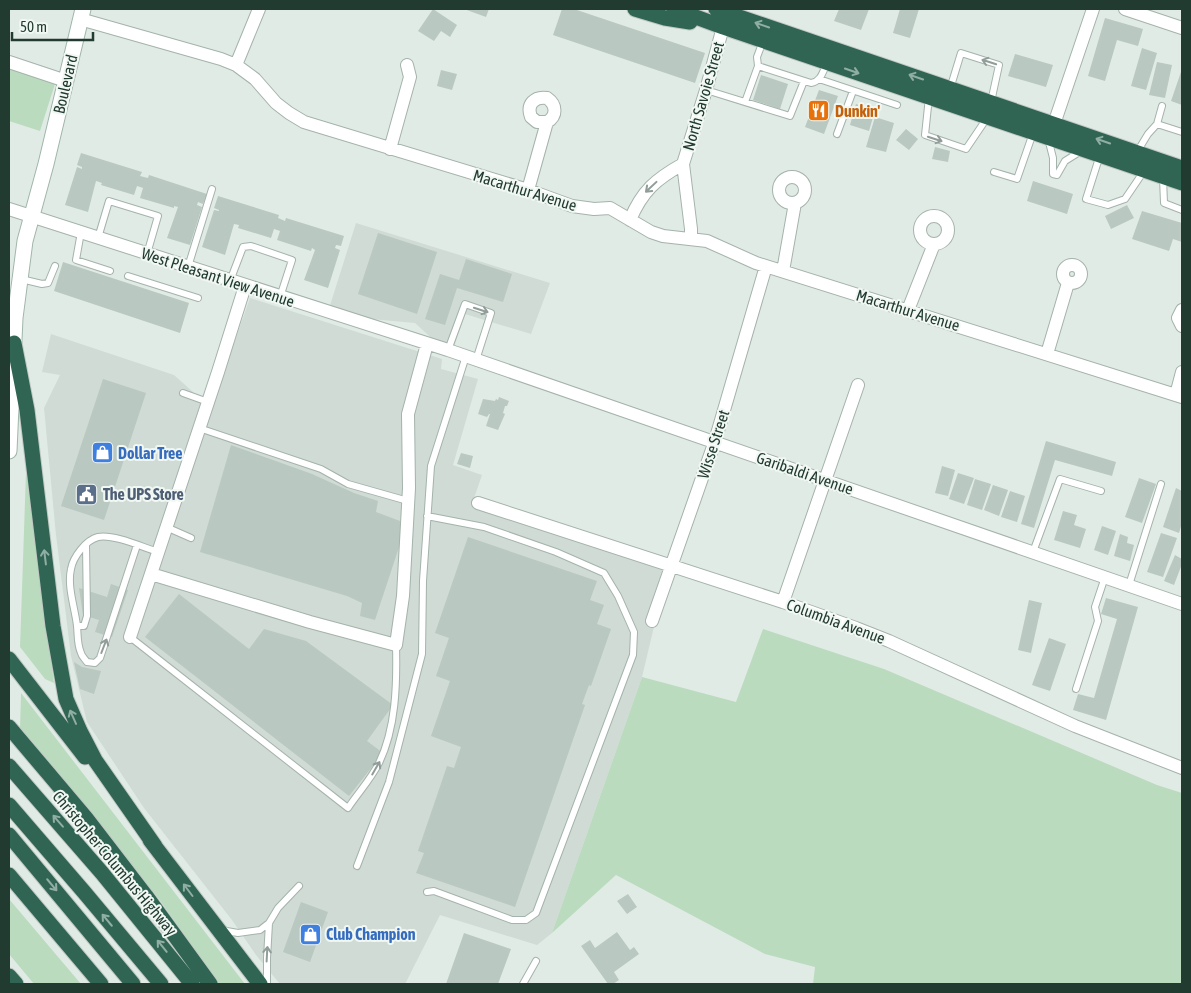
<svg xmlns="http://www.w3.org/2000/svg" width="1191" height="993" viewBox="0 0 1191 993" font-family="'Asap Condensed',sans-serif">
<style>
.built{fill:#cfdbd4}
.green{fill:#bbdbbf}
.building{fill:#b9c8c1}
.lines{fill:none;stroke-linecap:round;stroke-linejoin:round}
.lane-casing{stroke:#a4b3ab;stroke-width:8}
.street-casing{stroke:#a4b3ab;stroke-width:14}
.secondary-casing{stroke:#a0b6ab;stroke-width:17}
.highway-casing{stroke:#c1c8c5;stroke-width:17}
.lane{stroke:#fff;stroke-width:6}
.street{stroke:#fff;stroke-width:12}
.secondary{stroke:#fff;stroke-width:15}
.highway{stroke:#306553;stroke-width:15}
.oneway{stroke:#90aea4}
.oneway2{stroke:#909d98}
.labels{text-anchor:middle;dominant-baseline:central;stroke-width:4;stroke-linejoin:round;paint-order:stroke}
.street-label{font-size:16px;fill:#223b31;stroke:#f1f8f4}
.food-label{font-size:16px;font-weight:bold;fill:#c56008;stroke:#f1f8f4;text-anchor:start}
.shop-label{font-size:16px;font-weight:bold;fill:#366cbe;stroke:#f1f8f4;text-anchor:start}
.service-label{font-size:16px;font-weight:bold;fill:#4e5e75;stroke:#f1f8f4;text-anchor:start}
</style>
<rect width="100%" height="100%" fill="#e1ebe5"/>
<path class="built" d="M 356,223 L 550,283 L 531,334 L 465,314 L 451,356 L 415,323 L 327,315 Z
M 250,298 L 442,359 L 441,369 L 478,379 L 453,465 L 482,475 L 473,501 L 668,568 L 642,677 L 552,933 L 537,945 L 440,915 L 405,984 L 280,984 L 256,955 L 232,920 L 144,808 L 87,722 L 71,656 L 56,535 L 44,408 L 60,375 L 42,372 L 51,334 L 174,375 L 211,408 Z"/>
<path class="green" d="M 9,67 L 55,84 L 40,131 L 9,121 Z
M 26,472 L 54,683 L 45,679 L 20,647 Z
M 763,629 L 884,669 L 1157,785 L 1182,793 L 1182,984 L 813,984 L 815,967 L 765,954 L 616,875 L 552,933 L 642,677 L 736,702 Z
M 21,693 L 245,984 L 219,984 L 159,899 L 20,729 Z
M 9,899 L 81,984 L 34,984 L 9,954 Z"/>
<path class="building" d="M 433,9 L 457,25 L 450,37 L 441,31 L 434,41 L 418,31 Z
M 464,9 L 489,9 L 486,17 Z
M 562,9 L 574,9 L 705,53 L 695,83 L 553,35 Z
M 839,9 L 869,9 L 861,30 L 834,21 Z
M 900,9 L 919,9 L 910,38 L 893,33 Z
M 1105,18 L 1143,29 L 1138,46 L 1117,40 L 1105,81 L 1088,76 Z
M 1142,48 L 1157,53 L 1146,90 L 1131,86 Z
M 1015,54 L 1053,65 L 1046,87 L 1008,76 Z
M 1157,62 L 1172,65 L 1165,98 L 1149,95 Z
M 1182,69 L 1182,105 L 1171,101 Z
M 441,70 L 457,74 L 452,90 L 437,86 Z
M 761,75 L 788,84 L 780,109 L 753,100 Z
M 819,90 L 838,96 L 824,134 L 805,127 Z
M 856,104 L 875,110 L 869,131 L 850,125 Z
M 875,117 L 894,123 L 886,152 L 866,147 Z
M 906,129 L 918,139 L 909,150 L 896,140 Z
M 935,147 L 950,151 L 948,162 L 932,159 Z
M 81,153 L 142,172 L 140,176 L 148,178 L 149,175 L 207,194 L 203,204 L 198,202 L 197,205 L 202,207 L 190,245 L 167,238 L 178,207 L 174,206 L 174,208 L 140,198 L 143,188 L 137,186 L 134,195 L 101,185 L 102,183 L 96,181 L 88,212 L 65,205 L 77,167 L 82,169 L 82,167 L 77,165 Z
M 1033,181 L 1073,194 L 1067,214 L 1027,201 Z
M 218,196 L 279,215 L 278,218 L 285,221 L 286,218 L 344,236 L 341,246 L 336,245 L 335,248 L 340,250 L 328,288 L 304,280 L 315,250 L 312,248 L 311,251 L 277,240 L 280,231 L 274,229 L 271,238 L 238,228 L 239,225 L 234,224 L 225,255 L 202,247 L 214,210 L 219,211 L 219,210 L 214,208 Z
M 1127,205 L 1134,218 L 1111,229 L 1105,216 Z
M 1142,211 L 1182,223 L 1182,242 L 1173,239 L 1169,251 L 1132,239 Z
M 378,233 L 437,252 L 417,314 L 358,294 Z
M 466,259 L 512,274 L 503,302 L 457,288 L 445,325 L 425,319 L 440,274 L 459,280 Z
M 63,262 L 189,303 L 180,333 L 54,291 Z
M 103,379 L 146,393 L 104,520 L 61,506 Z
M 499,397 L 509,401 L 507,406 L 505,406 L 503,413 L 505,414 L 498,430 L 486,426 L 490,414 L 489,414 L 487,417 L 478,414 L 483,399 L 495,401 L 496,399 L 498,400 Z
M 1046,441 L 1116,462 L 1112,476 L 1055,460 L 1034,528 L 1021,524 Z
M 231,445 L 312,474 L 354,493 L 378,501 L 376,512 L 400,521 L 401,541 L 375,620 L 360,616 L 362,603 L 347,596 L 200,552 Z
M 461,453 L 473,456 L 470,468 L 457,464 Z
M 942,466 L 955,470 L 948,496 L 935,493 Z
M 958,473 L 974,478 L 964,504 L 949,499 Z
M 1139,478 L 1156,484 L 1142,523 L 1125,517 Z
M 975,479 L 991,484 L 982,510 L 967,505 Z
M 993,485 L 1008,490 L 999,516 L 984,510 Z
M 1176,488 L 1182,491 L 1182,523 L 1179,533 L 1163,527 Z
M 1010,491 L 1025,496 L 1017,522 L 1001,517 Z
M 1063,511 L 1077,515 L 1074,525 L 1086,529 L 1080,548 L 1054,540 Z
M 1102,526 L 1116,531 L 1108,555 L 1094,550 Z
M 1161,533 L 1177,538 L 1163,577 L 1147,572 Z
M 1120,534 L 1128,537 L 1127,543 L 1134,545 L 1130,561 L 1114,556 Z
M 468,537 L 597,581 L 590,600 L 604,605 L 597,624 L 611,629 L 591,686 L 589,685 L 582,704 L 585,705 L 515,907 L 416,873 L 424,853 L 418,851 L 447,766 L 454,768 L 461,747 L 431,736 L 450,681 L 436,676 L 449,638 L 435,633 Z
M 1175,555 L 1182,559 L 1182,564 L 1174,585 L 1164,581 Z
M 111,584 L 128,590 L 112,637 L 95,632 L 99,620 L 83,615 L 79,588 L 107,597 Z
M 179,594 L 249,649 L 264,629 L 306,641 L 393,705 L 367,741 L 383,753 L 349,796 L 145,637 Z
M 1106,598 L 1138,607 L 1106,720 L 1073,710 L 1078,694 L 1094,698 L 1117,619 L 1101,614 Z
M 1029,600 L 1042,603 L 1031,653 L 1018,650 Z
M 1049,638 L 1066,644 L 1050,691 L 1032,685 Z
M 74,662 L 82,667 L 101,671 L 94,694 L 80,689 Z
M 628,894 L 637,907 L 627,914 L 617,901 Z
M 301,902 L 328,912 L 310,962 L 283,952 Z
M 617,932 L 630,950 L 634,947 L 639,954 L 614,972 L 619,980 L 613,984 L 608,984 L 581,946 L 590,940 L 595,948 Z
M 464,933 L 511,949 L 498,984 L 446,984 Z"/>
<g class="lines">
<defs>
<path id="lane" d="M 763,41 L 757,57 L 758,66 L 811,83 C 821,82 823,71 827,63
M 819,79 L 897,105
M 950,89 L 961,53 L 999,65 L 991,102
M 706,90 L 790,116 L 804,81
M 929,97 L 925,135 L 966,149 L 987,118
M 745,102 L 758,66
M 1157,124 L 1182,132
M 837,134 L 853,91
M 1048,138 L 1053,158 L 1053,174 L 1057,175 L 1065,161 L 1081,151
M 1137,152 L 1148,134 L 1157,124 L 1162,106
M 1100,155 L 1086,199 L 1108,205 L 1125,199 L 1144,171
M 994,172 L 1017,179 L 1033,133
M 1163,178 L 1164,203 L 1182,210
M 81,232 L 76,260 L 110,271
M 98,238 L 109,201 L 158,216 L 147,254
M 188,267 L 212,189
M 128,276 L 198,298
M 21,279 L 42,284 L 48,283 L 55,266
M 230,281 L 243,247 L 251,246 L 292,260 L 280,297
M 448,350 L 465,304 L 491,313 L 476,360
M 183,393 L 208,402
M 199,428 L 321,469 L 348,484 L 408,501
M 166,527 L 191,538
M 137,545 L 100,658 L 95,663 L 87,662 C 85,659 82,657 81,653 C 77,644 78,636 77,626 C 75,608 67,587 71,569 C 73,557 86,540 98,537 C 114,534 142,547 158,552
M 1033,552 L 1060,479 L 1101,491
M 1129,585 L 1161,484
M 77,626 L 84,626 L 87,616 L 86,545
M 130,637 L 348,808 C 358,793 371,779 379,763 C 396,728 397,684 396,645
M 1076,689 L 1098,621 L 1095,607 L 1105,577
M 357,866 L 389,782 L 422,654 L 423,581 L 431,466 L 466,356
M 427,892 L 434,891 L 512,920 L 526,920 L 536,913 L 633,655 L 634,632 L 618,596 L 604,573 L 556,552 L 484,527 L 427,516
M 221,930 L 238,933 L 260,930 L 269,923 L 278,908 L 299,886
M 267,984 L 267,958 L 269,923
M 523,984 L 536,961"/>
<path id="street" d="M 1125,9 L 1182,28
M 80,19 L 221,59 L 236,65 L 255,79 L 276,103 L 289,113 L 304,122 L 528,190 L 572,206 L 594,209 L 610,208 L 651,232 L 663,236 L 707,241 L 756,263 L 1182,397
M 9,62 L 66,81
M 236,65 L 259,9
M 1054,124 L 1093,9
M 390,149 L 410,77 L 407,65
M779 190a13 13 0 1 1 26 0a13 13 0 1 1-26 0Z
M 528,190 L 547,122 C 557,116 557,105 547,98 C 535,96 526,104 531,117 L 537,122 L 547,122
M 9,209 L 448,350 L 1182,604
M920 230a14 14 0 1 1 28 0a14 14 0 1 1-28 0Z
M 630,220 C 642,191 656,179 683,164
M 691,238 L 691,229 L 683,164 L 706,90 L 723,27
M1063 274a9 9 0 1 1 18 0a9 9 0 1 1-18 0Z
M 783,271 L 795,203
M 908,310 L 934,244
M 1182,310 L 1178,318 L 1182,326
M 1047,354 L 1068,283
M 1176,395 L 1182,372
M 478,503 L 783,602 L 856,628 L 889,641 L 1075,726 L 1182,768
M 151,574 L 310,622 L 396,645 L 403,596 L 409,488 L 408,414 L 427,344
M 783,602 L 858,385
M 652,621 L 715,441 L 766,266
M 130,637 L 218,372 L 245,286"/>
<path id="secondary" d="M 9,451 L 15,318 L 25,241 L 46,164 L 83,9"/>
<path id="highway" d="M 635,9 L 665,18 L 690,22
M 674,9 L 723,27 L 1182,183
M 716,9 L 1182,168
M 14,343 L 27,410 L 53,626 L 66,699 L 80,731 L 95,760 L 155,846
M 9,659 L 85,757
M 9,727 L 86,818 L 146,896 L 210,984
M 9,766 L 102,873 L 192,984
M 9,805 L 84,892 L 161,984
M 9,835 L 133,984
M 150,840 L 260,984
M 9,875 L 101,984
M 9,976 L 16,984"/>
</defs>
<use href="#lane" class="lane-casing"/>
<use href="#street" class="street-casing"/>
<use href="#secondary" class="secondary-casing"/>
<use href="#highway" class="highway-casing"/>
<use href="#lane" class="lane"/>
<use href="#street" class="street"/>
<use href="#secondary" class="secondary"/>
<use href="#highway" class="highway"/>
</g>
<defs><path id="oneway-shaft" d="M-6 0H5M1.5-3L5.5 0L1.5 3" fill="none" stroke-width="1.6" stroke-linecap="round" stroke-linejoin="round" transform="scale(1.25)"/></defs>
<g class="oneway">
<use href="#oneway-shaft" transform="translate(762 25) rotate(-161)"/>
<use href="#oneway-shaft" transform="translate(852 71) rotate(19)"/>
<use href="#oneway-shaft" transform="translate(916 77) rotate(-161)"/>
<use href="#oneway-shaft" transform="translate(1103 141) rotate(-161)"/>
<use href="#oneway-shaft" transform="translate(45 557) rotate(-97)"/>
<use href="#oneway-shaft" transform="translate(73 717) rotate(-114)"/>
<use href="#oneway-shaft" transform="translate(58 821) rotate(-131)"/>
<use href="#oneway-shaft" transform="translate(52 885) rotate(50)"/>
<use href="#oneway-shaft" transform="translate(188 890) rotate(-127)"/>
<use href="#oneway-shaft" transform="translate(107 920) rotate(-130)"/>
<use href="#oneway-shaft" transform="translate(162 946) rotate(-129)"/>
</g>
<g class="oneway2">
<use href="#oneway-shaft" transform="translate(989 62) rotate(-162)"/>
<use href="#oneway-shaft" transform="translate(935 139) rotate(18)"/>
<use href="#oneway-shaft" transform="translate(651 187) rotate(137)"/>
<use href="#oneway-shaft" transform="translate(481 310) rotate(18)"/>
<use href="#oneway-shaft" transform="translate(104 646) rotate(-69)"/>
<use href="#oneway-shaft" transform="translate(376 768) rotate(-60)"/>
<use href="#oneway-shaft" transform="translate(267 954) rotate(-87)"/>
</g>
<defs>
<symbol id="restaurant-square" viewBox="-11 -11 22 22"><rect x="-9" y="-9" width="18" height="18" rx="4" fill="#e8710a" stroke="#f1f8f4"/><path d="M-5-6h1v4h1v-4h1v4h1v-4h1v5L-1.5 .5V6h-2V.5L-5-1ZM5-6V6H3V1.5H1.5Q1.5-4 5-6Z" fill="#fff"/></symbol>
<symbol id="shop-square" viewBox="-11 -11 22 22"><rect x="-9" y="-9" width="18" height="18" rx="4" fill="#3f7fe0" stroke="#f1f8f4"/><path d="M-5-2.5h2.3a2.7 3.5 0 0 1 5.4 0H5L5.5 6h-11ZM-1.5-2.5h3a1.5 2.3 0 0 0-3 0Z" fill="#fff"/></symbol>
<symbol id="civic-square" viewBox="-11 -11 22 22"><rect x="-9" y="-9" width="18" height="18" rx="4" fill="#5c6f8a" stroke="#f1f8f4"/><path d="M-.6-6.5H3V-4.5H.6V-3L4-1V1h2V6H-6V1h2V-1L-.6-3ZM-1.2 2.5V6h2.4V2.5Z" fill="#fff"/></symbol>
</defs>
<g fill-rule="evenodd">
<use href="#restaurant-square" x="806" y="98" width="25" height="25"/>
<use href="#shop-square" x="90" y="440" width="25" height="25"/>
<use href="#civic-square" x="74" y="482" width="25" height="25"/>
<use href="#shop-square" x="298" y="922" width="25" height="25"/>
</g>
<g class="labels">
<g class="street-label">
<text transform="translate(65 84) rotate(-77)">Boulevard</text>
<text transform="translate(703 96) rotate(-74)">North Savoie Street</text>
<text transform="translate(525 190) rotate(17)">Macarthur Avenue</text>
<text transform="translate(218 277) rotate(18)">West Pleasant View Avenue</text>
<text transform="translate(908 310) rotate(17)">Macarthur Avenue</text>
<text transform="translate(713 444) rotate(-72)">Wisse Street</text>
<text transform="translate(805 473) rotate(19)">Garibaldi Avenue</text>
<text transform="translate(836 621) rotate(20)">Columbia Avenue</text>
<text transform="translate(115 863) rotate(50)">Christopher Columbus Highway</text>
</g>
<g class="food-label">
<text x="835" y="111">Dunkin'</text>
</g>
<g class="shop-label">
<text x="118" y="453">Dollar Tree</text>
<text x="326" y="934">Club Champion</text>
</g>
<g class="service-label">
<text x="103" y="494">The UPS Store</text>
</g>
</g>
<rect width="1191" height="993" fill="none" stroke="#223b31" stroke-width="20"/>
<path d="M12 32v8h81v-8" fill="none" stroke="#223b31" stroke-width="2.5"/>
<text x="20" y="32" font-size="15" fill="#223b31" stroke="#f1f8f4" stroke-width="4" paint-order="stroke">50 m</text>
</svg>
